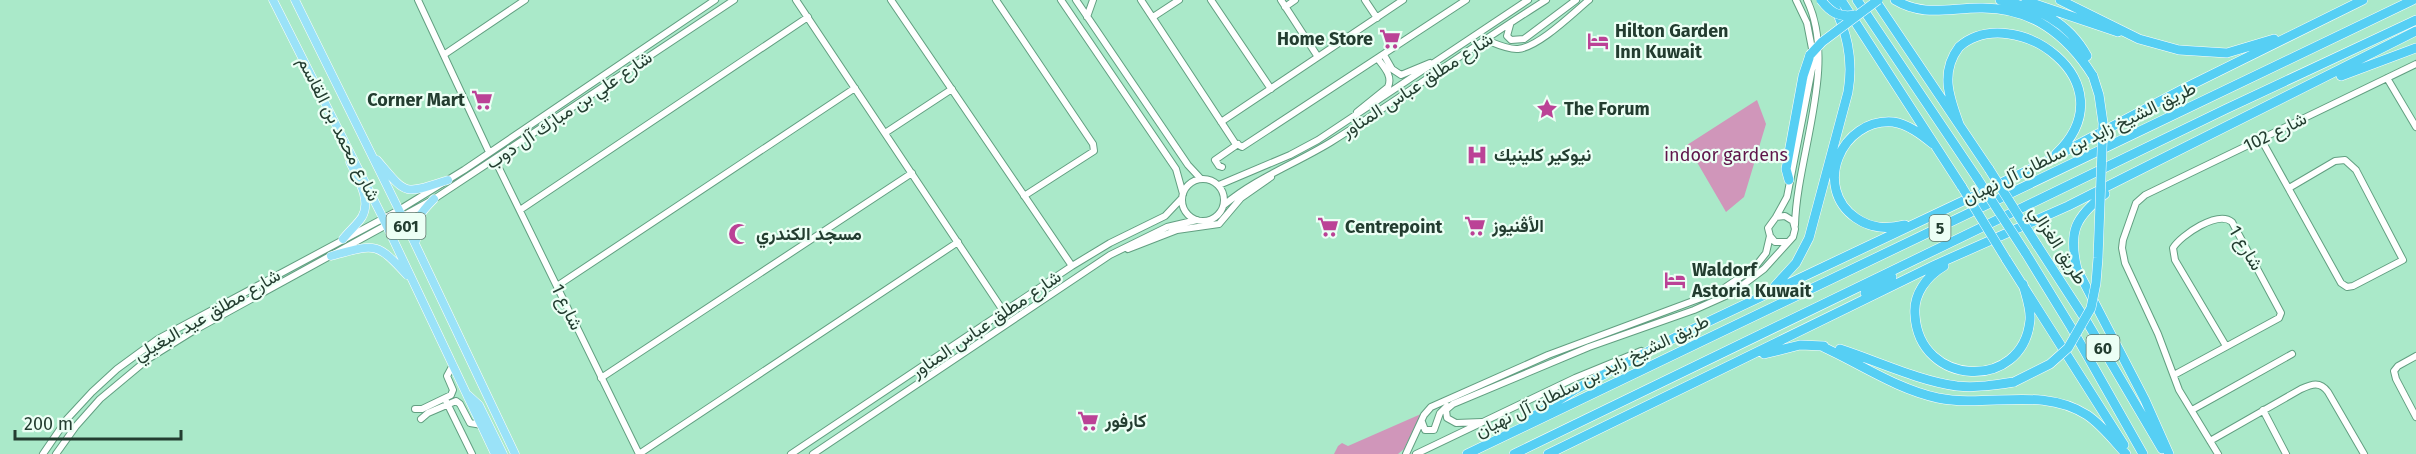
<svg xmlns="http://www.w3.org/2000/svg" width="2416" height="454" viewBox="0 0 2416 454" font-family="'Fira Sans',Vazirmatn,sans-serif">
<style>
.green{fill:#d096ba}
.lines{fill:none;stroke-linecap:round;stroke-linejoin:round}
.minor-casing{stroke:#629f81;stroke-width:8}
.major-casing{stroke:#fff;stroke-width:9}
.highway-casing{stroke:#fff;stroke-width:10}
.minor{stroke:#fff;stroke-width:6}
.major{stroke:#9ae2f8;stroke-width:8}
.highway{stroke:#56cff4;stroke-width:9}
.highway-bridge-casing{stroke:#fff;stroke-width:10;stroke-linecap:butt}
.highway-bridge{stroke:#56cff4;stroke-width:9}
.labels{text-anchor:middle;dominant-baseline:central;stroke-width:4.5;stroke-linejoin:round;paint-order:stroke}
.shield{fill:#ecfff5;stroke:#5f776b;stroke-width:1.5}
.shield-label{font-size:16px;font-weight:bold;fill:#233d30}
.poi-label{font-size:18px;font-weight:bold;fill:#233d30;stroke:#ecfff5;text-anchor:start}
.street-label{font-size:18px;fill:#233d30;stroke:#ecfff5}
.park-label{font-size:18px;fill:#5f154a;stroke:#ecfff5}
</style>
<rect width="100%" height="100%" fill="#aae9c9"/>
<path class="green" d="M 1757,100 L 1766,124 L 1744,197 L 1726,212 L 1687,145 Z
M 1421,414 L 1404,449 L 1398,454 L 1334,454 L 1338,446 L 1342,443 L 1348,446 Z"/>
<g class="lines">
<defs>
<path id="minor" d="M 418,0 L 489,152
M 796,0 L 1004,312
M 891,0 L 1072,266
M 996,0 L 1093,144 L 1094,151 L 1024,196
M 1061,0 L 1176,169 L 1183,194
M 1076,0 L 1188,165 L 1201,179
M 1141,0 L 1235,143 L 1242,147 L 1466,0
M 1211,0 L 1271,89
M 1281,0 L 1318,57
M 1365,0 L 1377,18
M 1285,7 L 1295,0
M 1087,17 L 1093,0
M 1153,17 L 1179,0
M 1510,25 L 1507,36 L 1511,40 L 1524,39 L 1576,0
M 1486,40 C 1496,44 1509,50 1518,49 C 1539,47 1573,13 1589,0
M 445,54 L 525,0
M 1384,55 L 1392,69 L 1401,75 L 1430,63
M 2387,78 L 2416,127
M 1357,112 L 1388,87 C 1393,76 1384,67 1378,59
M 1221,122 L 1403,0
M 885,133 L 952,89
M 2261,139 L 2341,283 L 2347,287 L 2353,286 L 2403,260 L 2356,170 L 2345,160 L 2335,161 L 2289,188
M 495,160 L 639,454
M 1222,167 L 1219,166 L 1215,160 L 1238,144
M1182 200a21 21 0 1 1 42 0a21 21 0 1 1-42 0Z
M 1219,185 L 1290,155 L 1318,140 L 1528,0
M 1224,205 C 1256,178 1295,164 1331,142 C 1404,96 1473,46 1546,0
M 520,210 L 808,17
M 1776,217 L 1787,197 L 1814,59 L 1807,23 L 1796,0
M 1795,225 C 1797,154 1838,65 1807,0
M 1128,249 L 1177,230 L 1219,224 L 1241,198 L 1271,177
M 557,286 L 855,88
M 199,324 L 220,313 L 222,310 L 221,305
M 2416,356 L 2398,366 L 2394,371 L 2396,379 L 2416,417
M 2174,375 L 2279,318 L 2281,313 L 2232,222 C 2218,210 2181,235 2173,248 L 2175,260 L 2226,346
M 601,378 L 912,173
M 446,401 L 472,454
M 415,409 L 422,409 L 451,395 L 453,390 L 447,376 L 453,365
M 2192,410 L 2292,354
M 2263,410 L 2286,454
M 421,419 L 428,413 L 456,401 L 460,404 L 470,423 L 482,425
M 1422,422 L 1425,430 L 1434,430 L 1440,413 L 1447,406
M 1482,422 L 1456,423 L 1447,418 L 1446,410 L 1453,404 L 1589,347 L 1694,310 L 1732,293 L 1764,269 L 1793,237 L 1795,229 L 1793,221 L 1785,216 L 1776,217 L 1768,228 L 1770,236 L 1775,242 L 1787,242
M 2210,441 L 2301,389 C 2312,384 2320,381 2328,392 L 2364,454
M 43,454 L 67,419 L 92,392 L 117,369 L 158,339 L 399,210 L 464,170 L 715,0
M 56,454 L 76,426 L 100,399 L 148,359 L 193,331 L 434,199 L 734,0
M 639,454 L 958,242
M 791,454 L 1072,266 L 1110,243 L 1165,216 L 1182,198
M 813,454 L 1110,255 L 1167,227 L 1197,220
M 1406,454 L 1424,415 L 1431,407 L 1548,355 L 1720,291 L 1755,267 L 1766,253 L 1770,236
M 1416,454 L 1575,378 L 1641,351
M 2218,454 L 2179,390 L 2158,334 L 2125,263 L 2122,248 L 2123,240 L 2136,203 L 2145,195 L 2416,64"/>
<path id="major" d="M 273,0 L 383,218 L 495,454
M 295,0 L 399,210 L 515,454
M 377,160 C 407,195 402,195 448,180
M 343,239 C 349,231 357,225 362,217 C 372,200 357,177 350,162
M 416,240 C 413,221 421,212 434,199
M 331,256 C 375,244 376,241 407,275
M 468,395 L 479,405 L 503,454"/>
<path id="highway" d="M 1841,0 L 1962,187
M 1857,0 L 1977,178
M 1875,0 L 1989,169
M 1895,0 C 1923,17 1949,8 1980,8 C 2032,7 2067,35 2093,76
M 2000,0 C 2037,8 2068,21 2087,56
M 2060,0 L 2139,39 L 2179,50 L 2227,53 L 2274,39
M 2026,1 L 2118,32
M 2341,76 L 2416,48
M 1959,124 C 1949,97 1940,72 1959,47 C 2013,0 2132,82 2056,154
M 1789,180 L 1786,169 L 1803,76 L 1810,55
M 2105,194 C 2075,217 2068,232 2077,269 L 2145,400 L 2169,454
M 1905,225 C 1887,229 1872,229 1856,218 C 1812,188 1841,118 1893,122 C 1908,124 1922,135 1933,144
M 2037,245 L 2087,322 L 2162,449
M 2025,252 L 2071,327 L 2143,454
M 2006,259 L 2124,445
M 1944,266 C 1927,276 1913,294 1915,315 C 1919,387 2023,392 2030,320 C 2031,308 2026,296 2023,284
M 1775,286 L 1796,263 L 1809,238 L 1848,92 C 1854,57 1846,31 1832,0
M 1865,293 L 1892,277
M 1821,346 C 1859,363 1896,389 1938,398 C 1988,408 2041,386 2087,415 C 2102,425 2114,441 2126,454
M 1840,349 C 1877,361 1919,381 1957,386 C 1976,388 1995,385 2014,382
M 1764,354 L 1800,345 L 1824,346
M 1531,418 L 1576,389 L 1678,336 L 2039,165 L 2187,87 L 2363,0
M 1467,454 L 2413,0
M 1514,454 L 2226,109 L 2416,20
M 1548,454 L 1935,265 L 2068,206 L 2416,31"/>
</defs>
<use href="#minor" class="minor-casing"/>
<use href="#major" class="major-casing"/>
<use href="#highway" class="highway-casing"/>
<use href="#minor" class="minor"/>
<use href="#major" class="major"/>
<use href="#highway" class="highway"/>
<defs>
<path id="highway-bridge" d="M 1821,0 C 1830,12 1839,18 1855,15
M 1810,55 L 1822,42 L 1878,0
M 1989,169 L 2037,245
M 1977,178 L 2025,252
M 1962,187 L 2006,259
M 2014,382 L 2050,364 L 2068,348 L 2091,308 L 2096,283 L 2098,258 L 2103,123 L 2099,95 L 2093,76"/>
</defs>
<use href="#highway-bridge" class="highway-bridge-casing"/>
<use href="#highway-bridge" class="highway-bridge"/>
</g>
<defs>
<symbol id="supermarket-bare" viewBox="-9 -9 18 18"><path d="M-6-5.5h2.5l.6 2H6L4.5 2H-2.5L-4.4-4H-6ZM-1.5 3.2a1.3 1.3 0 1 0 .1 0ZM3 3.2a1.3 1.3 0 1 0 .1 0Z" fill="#bb4296" stroke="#ecfff5" stroke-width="2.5" paint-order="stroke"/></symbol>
<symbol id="hotel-bare" viewBox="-9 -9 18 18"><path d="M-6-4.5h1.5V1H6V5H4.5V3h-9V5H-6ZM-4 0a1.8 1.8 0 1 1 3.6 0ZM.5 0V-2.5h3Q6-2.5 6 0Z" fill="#bb4296" stroke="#ecfff5" stroke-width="2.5" paint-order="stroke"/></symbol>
<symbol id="sight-bare" viewBox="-9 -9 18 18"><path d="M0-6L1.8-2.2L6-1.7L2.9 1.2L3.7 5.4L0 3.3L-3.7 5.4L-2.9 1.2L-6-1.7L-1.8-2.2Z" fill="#bb4296" stroke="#ecfff5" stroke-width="2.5" paint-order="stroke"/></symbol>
<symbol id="hospital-bare" viewBox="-9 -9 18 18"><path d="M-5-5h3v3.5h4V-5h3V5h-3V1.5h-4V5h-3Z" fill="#bb4296" stroke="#ecfff5" stroke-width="2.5" paint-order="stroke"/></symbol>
<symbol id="mosque-bare" viewBox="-9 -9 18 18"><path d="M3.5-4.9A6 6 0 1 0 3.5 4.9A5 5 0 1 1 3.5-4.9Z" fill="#bb4296" stroke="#ecfff5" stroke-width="2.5" paint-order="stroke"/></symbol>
</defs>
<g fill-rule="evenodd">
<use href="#supermarket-bare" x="1375" y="24" width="30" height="30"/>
<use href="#hotel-bare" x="1583" y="26" width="30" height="30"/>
<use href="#supermarket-bare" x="467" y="85" width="30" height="30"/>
<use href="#sight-bare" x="1532" y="94" width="30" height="30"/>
<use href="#hospital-bare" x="1462" y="140" width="30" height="30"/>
<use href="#supermarket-bare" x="1460" y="211" width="30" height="30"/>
<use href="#supermarket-bare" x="1313" y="212" width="30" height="30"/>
<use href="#mosque-bare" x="724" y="219" width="30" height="30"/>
<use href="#hotel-bare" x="1660" y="265" width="30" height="30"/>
<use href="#supermarket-bare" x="1073" y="406" width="30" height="30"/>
</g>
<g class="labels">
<g class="shield">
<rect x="386.5" y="213" width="39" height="26" rx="4.5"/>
<rect x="1929.5" y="215" width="21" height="26" rx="4.5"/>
<rect x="2086.5" y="335" width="33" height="26" rx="4.5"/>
</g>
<g class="shield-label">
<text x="406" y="226">601</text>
<text x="1940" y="228">5</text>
<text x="2103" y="348">60</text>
</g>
<g class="poi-label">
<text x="1615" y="31">Hilton Garden<tspan x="1615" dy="21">Inn Kuwait</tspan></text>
<text x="1373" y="39" text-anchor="end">Home Store</text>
<text x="465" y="100" text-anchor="end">Corner Mart</text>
<text x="1564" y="109">The Forum</text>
<text x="1494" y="155">نيوكير كلينيك</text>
<text x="1492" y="226">الأڤنيوز</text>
<text x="1345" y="227">Centrepoint</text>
<text x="756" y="234">مسجد الكندري</text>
<text x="1692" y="270">Waldorf<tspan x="1692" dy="21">Astoria Kuwait</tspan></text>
<text x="1105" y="421">كارفور</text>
</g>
<g class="street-label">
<text transform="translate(1417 85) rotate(-33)">شارع مطلق عباس المناور</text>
<text transform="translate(569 110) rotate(-34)">شارع علي بن مبارك آل دوب</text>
<text transform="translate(339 129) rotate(63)">شارع محمد بن القاسم</text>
<text transform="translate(2275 132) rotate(-26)">شارع 102</text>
<text transform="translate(2079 143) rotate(-26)">طريق الشيخ زايد بن سلطان آل نهيان</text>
<text transform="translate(2058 245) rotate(57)">طريق الغزالي</text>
<text transform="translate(2246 248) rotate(59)">شارع 1</text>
<text transform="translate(567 307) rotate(64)">شارع 1</text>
<text transform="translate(207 315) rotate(-30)">شارع مطلق عيد البغيلي</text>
<text transform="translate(986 324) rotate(-34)">شارع مطلق عباس المناور</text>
<text transform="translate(1592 376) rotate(-26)">طريق الشيخ زايد بن سلطان آل نهيان</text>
</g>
<g class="park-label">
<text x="1726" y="155">indoor gardens</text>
</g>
</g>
<path d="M15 430v9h166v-9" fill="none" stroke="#233d30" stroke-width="3"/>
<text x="24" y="430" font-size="18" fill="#233d30" stroke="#ecfff5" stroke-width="4.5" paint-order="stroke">200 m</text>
</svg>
